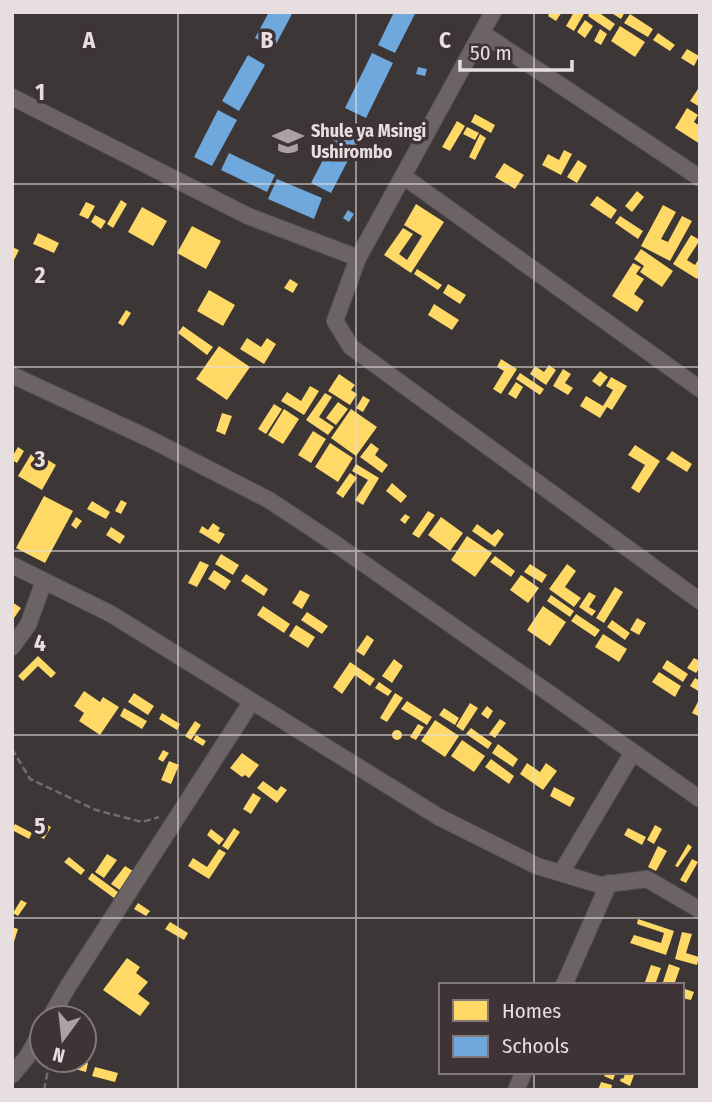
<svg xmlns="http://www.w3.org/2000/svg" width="712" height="1102" viewBox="0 0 712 1102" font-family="'Fira Sans Condensed',sans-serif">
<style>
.homes{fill:#ffd966}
.schools{fill:#6fa8dc}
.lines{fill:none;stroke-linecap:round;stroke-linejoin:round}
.minor-casing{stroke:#565253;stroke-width:18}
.path{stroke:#726b6c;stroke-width:2.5;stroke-dasharray:7 3.5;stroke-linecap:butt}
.minor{stroke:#6c6364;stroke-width:16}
.grid{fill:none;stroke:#e6dedf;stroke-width:2;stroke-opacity:0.55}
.labels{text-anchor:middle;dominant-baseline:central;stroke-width:7;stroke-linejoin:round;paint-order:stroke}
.poi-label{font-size:18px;font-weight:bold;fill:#e6dedf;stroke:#3f3335;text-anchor:start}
.grid-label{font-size:23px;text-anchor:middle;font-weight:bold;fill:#e6dedf;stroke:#3f3335;stroke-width:7;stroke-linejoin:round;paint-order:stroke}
</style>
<rect width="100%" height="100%" fill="#3c3637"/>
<path class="homes" d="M 550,12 L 562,12 L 556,21 L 548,16 Z
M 574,12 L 585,12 L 574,31 L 566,26 Z
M 590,12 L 598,12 L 615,24 L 610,31 L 588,16 Z
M 610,12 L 625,12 L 621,19 Z
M 630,14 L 653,29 L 648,37 L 624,23 Z
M 585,20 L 593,26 L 585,38 L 577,32 Z
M 620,26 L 645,42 L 635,57 L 611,41 Z
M 600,29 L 607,34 L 601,45 L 594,41 Z
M 658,33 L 675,45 L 670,51 L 653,40 Z
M 687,49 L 699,56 L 694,66 L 681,58 Z
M 700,86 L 700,107 L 690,101 Z
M 687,108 L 698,115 L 694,122 L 700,126 L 700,144 L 675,128 Z
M 475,114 L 495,125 L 491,133 L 471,122 Z
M 457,121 L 465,126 L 450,151 L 442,147 Z
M 467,127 L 479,133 L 475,140 L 463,134 Z
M 480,134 L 486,138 L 475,160 L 469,157 Z
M 564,150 L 572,154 L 561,175 L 542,165 L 548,154 L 559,160 Z
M 578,160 L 587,166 L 577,183 L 567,177 Z
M 504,163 L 524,175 L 515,189 L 495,177 Z
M 637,191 L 644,197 L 632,212 L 625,206 Z
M 597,196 L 617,210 L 611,219 L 590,205 Z
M 121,200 L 127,204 L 113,228 L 107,224 Z
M 86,202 L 95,206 L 88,219 L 79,215 Z
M 416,204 L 444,222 L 411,273 L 384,255 L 403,228 L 413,234 L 399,254 L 407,260 L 422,236 L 404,225 Z
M 663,205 L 676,212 L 661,239 L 668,242 L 682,216 L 692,221 L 670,261 L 641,246 Z
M 142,207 L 167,221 L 153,246 L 128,232 Z
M 95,215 L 106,221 L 101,229 L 91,222 Z
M 620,216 L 643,231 L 638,239 L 615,223 Z
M 192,226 L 221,241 L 206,269 L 177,253 Z
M 38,233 L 59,243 L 54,253 L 33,244 Z
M 691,235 L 700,240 L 687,260 L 695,265 L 700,257 L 700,275 L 697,279 L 673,264 Z
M 12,247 L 19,250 L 12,264 Z
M 641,249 L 673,271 L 662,287 L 640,272 L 644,266 L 634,259 Z
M 633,263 L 641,267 L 636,274 L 644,279 L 634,294 L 644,301 L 637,312 L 612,296 Z
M 417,269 L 442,285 L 438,290 L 414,274 Z
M 290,279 L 298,284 L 293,293 L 284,288 Z
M 448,284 L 466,295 L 460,304 L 443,293 Z
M 209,290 L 235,305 L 223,326 L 197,311 Z
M 434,304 L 459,320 L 452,330 L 428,315 Z
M 126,310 L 131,313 L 123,326 L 118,323 Z
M 183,326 L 213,347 L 207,355 L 178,333 Z
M 247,338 L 261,347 L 267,338 L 276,344 L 264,364 L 240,349 Z
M 219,346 L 250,367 L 227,400 L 196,379 Z
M 501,359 L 517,369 L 501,394 L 493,389 L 504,371 L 497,367 Z
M 549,365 L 556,370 L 546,385 L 530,374 L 535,366 L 544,372 Z
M 563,369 L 571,374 L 565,383 L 573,388 L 568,395 L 553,386 Z
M 600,371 L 608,377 L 600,387 L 592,381 Z
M 520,373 L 544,389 L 540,395 L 516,379 Z
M 339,374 L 355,385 L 351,390 L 357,394 L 350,405 L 328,391 Z
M 611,377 L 627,386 L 612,410 L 607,407 L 600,418 L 580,406 L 586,396 L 603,406 L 613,390 L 606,386 Z
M 516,382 L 523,387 L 516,399 L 508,394 Z
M 310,386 L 319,391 L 304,415 L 281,401 L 287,392 L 301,401 Z
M 325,393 L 332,397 L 319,417 L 334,427 L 328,435 L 306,420 Z
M 363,396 L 370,400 L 363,412 L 356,408 Z
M 338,402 L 348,409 L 336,425 L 326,418 Z
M 274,404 L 282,409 L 266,434 L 258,429 Z
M 284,409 L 299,419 L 283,444 L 268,435 Z
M 351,409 L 377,427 L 356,456 L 331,438 Z
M 222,413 L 232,416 L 225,435 L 216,431 Z
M 313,431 L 326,439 L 311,463 L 298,455 Z
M 330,443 L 353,458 L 338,482 L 315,467 Z
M 371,443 L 379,449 L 375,455 L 388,465 L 382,473 L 360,457 Z
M 635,445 L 660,461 L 639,493 L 631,488 L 645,465 L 628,455 Z
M 18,447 L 24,451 L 17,463 L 12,460 L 12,457 Z
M 33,451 L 56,465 L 42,490 L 18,476 Z
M 672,451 L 692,464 L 687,472 L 666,459 Z
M 356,464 L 379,478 L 363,505 L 355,500 L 368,480 L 352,471 Z
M 350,473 L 357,478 L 343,498 L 336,493 Z
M 392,483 L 407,496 L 401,503 L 386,491 Z
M 44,496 L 73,511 L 45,563 L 16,548 Z
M 121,500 L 127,503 L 121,514 L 115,511 Z
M 92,501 L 110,512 L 106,519 L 87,509 Z
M 428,511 L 435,515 L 419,538 L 412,534 Z
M 405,514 L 410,517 L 405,524 L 400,520 Z
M 76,517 L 82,521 L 76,529 L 71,525 Z
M 441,517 L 463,533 L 450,551 L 428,535 Z
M 213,523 L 220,528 L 218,531 L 225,534 L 219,544 L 199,532 L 202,526 L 208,530 Z
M 477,524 L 492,535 L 498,529 L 504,534 L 495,547 L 472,531 Z
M 111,527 L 125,536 L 120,544 L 106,535 Z
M 467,536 L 492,553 L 475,577 L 451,560 Z
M 221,554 L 239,565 L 233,575 L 215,564 Z
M 495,556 L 515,571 L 511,577 L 490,562 Z
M 200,561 L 209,565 L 197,587 L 188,583 Z
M 530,564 L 547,575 L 542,583 L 524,572 Z
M 567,564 L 576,571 L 565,587 L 581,598 L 574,607 L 549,589 Z
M 214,570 L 231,581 L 225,590 L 208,579 Z
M 246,574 L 268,589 L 264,596 L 241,581 Z
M 521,575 L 539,588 L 528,603 L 510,590 Z
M 615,587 L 623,592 L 604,623 L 596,618 Z
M 300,590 L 310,595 L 302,609 L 292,603 Z
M 589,592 L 596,596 L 589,607 L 596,611 L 592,616 L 579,607 Z
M 551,595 L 574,611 L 570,617 L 547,601 Z
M 12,602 L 21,608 L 12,621 Z
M 263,606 L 290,624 L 284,633 L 257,615 Z
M 543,606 L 566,622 L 550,646 L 527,630 Z
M 307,612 L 328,626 L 322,634 L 301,620 Z
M 576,614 L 600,630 L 595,637 L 571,621 Z
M 637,618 L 646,623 L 639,635 L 630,630 Z
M 612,620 L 630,633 L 625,640 L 607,627 Z
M 296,625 L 315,637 L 308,648 L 289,636 Z
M 603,634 L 627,649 L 619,662 L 595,647 Z
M 367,635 L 374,640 L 364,656 L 356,651 Z
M 38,656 L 56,673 L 51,678 L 38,666 L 23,681 L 18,676 Z
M 694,658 L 700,661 L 700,667 L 696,673 L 687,668 Z
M 394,659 L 403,666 L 392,683 L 382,676 Z
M 667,660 L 688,674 L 683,682 L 662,668 Z
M 350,662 L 375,679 L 370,686 L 355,675 L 342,694 L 333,687 Z
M 659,672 L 681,686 L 675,697 L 652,682 Z
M 695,678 L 700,681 L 700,692 L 690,686 Z
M 379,682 L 392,691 L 388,696 L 375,688 Z
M 84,691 L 100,702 L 103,697 L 119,707 L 100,735 L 79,721 L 84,713 L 74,706 Z
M 134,693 L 154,706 L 148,715 L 128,702 Z
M 395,693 L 403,698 L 387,722 L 380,718 Z
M 700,698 L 700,717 L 692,713 Z
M 407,701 L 432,717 L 427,725 L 401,709 Z
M 470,703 L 478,708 L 463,731 L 456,726 Z
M 487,706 L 493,711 L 488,719 L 481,714 Z
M 124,708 L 147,721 L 142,729 L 120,716 Z
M 444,708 L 459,718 L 455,725 L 439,715 Z
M 162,713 L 180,724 L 177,730 L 159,719 Z
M 500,719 L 506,723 L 495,738 L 489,734 Z
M 435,720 L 459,736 L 445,757 L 421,741 Z
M 195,721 L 201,725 L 191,740 L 185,736 Z
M 418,724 L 424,727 L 416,740 L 410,737 Z
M 471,728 L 492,743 L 488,749 L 466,734 Z
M392 735a5 5 0 1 1 10 0a5 5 0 1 1-10 0Z
M 196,735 L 206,741 L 203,746 L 193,740 Z
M 462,740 L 485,756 L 474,772 L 451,756 Z
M 498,744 L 518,759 L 513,767 L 492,753 Z
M 163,750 L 169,753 L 163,762 L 158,759 Z
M 242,753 L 259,765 L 249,778 L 245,775 L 242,777 L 230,768 Z
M 491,759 L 514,776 L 509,784 L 485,767 Z
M 169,761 L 179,765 L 171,784 L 161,780 Z
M 527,763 L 540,772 L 546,763 L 557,771 L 543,790 L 520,774 Z
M 263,781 L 277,791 L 281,786 L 287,790 L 277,803 L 257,788 Z
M 554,787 L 575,798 L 570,807 L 550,796 Z
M 253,793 L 261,798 L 251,814 L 243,809 Z
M 42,822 L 51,827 L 44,839 L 36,835 Z
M 15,824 L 32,833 L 29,839 L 12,830 Z
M 655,825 L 662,829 L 654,844 L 647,840 Z
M 234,828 L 240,832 L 228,850 L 222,846 Z
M 628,828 L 646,837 L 642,845 L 624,835 Z
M 211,829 L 224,839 L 219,845 L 207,835 Z
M 688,844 L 692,847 L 678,867 L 675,866 Z
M 658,846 L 667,851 L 656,871 L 648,867 Z
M 219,849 L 226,853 L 209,879 L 188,866 L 193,858 L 207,867 Z
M 107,854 L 117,860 L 104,878 L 95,872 Z
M 69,857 L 85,870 L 81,875 L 64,862 Z
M 692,859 L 698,862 L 686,883 L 680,880 Z
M 125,866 L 133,871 L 120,890 L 111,884 Z
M 92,873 L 118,892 L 114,898 L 88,879 Z
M 21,900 L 27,903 L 18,916 L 13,913 Z
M 138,903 L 150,911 L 146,916 L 134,909 Z
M 638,919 L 674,931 L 666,955 L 630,943 L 634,935 L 661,943 L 664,933 L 637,924 Z
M 170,922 L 188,933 L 184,940 L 165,929 Z
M 12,927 L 18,929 L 13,945 L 12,945 Z
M 682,932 L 692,934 L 686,953 L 699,957 L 697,965 L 675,959 Z
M 127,958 L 140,967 L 136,973 L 148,982 L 138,994 L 150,1003 L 140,1016 L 103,990 Z
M 669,964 L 680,968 L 674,985 L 662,985 Z
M 651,965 L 661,968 L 655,985 L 644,985 Z
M 682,988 L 694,992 L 691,1000 L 682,998 Z
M 54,1060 L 75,1060 L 88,1063 L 86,1072 L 53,1063 Z
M 95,1067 L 118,1073 L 115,1082 L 92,1076 Z
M 606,1072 L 616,1072 L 613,1080 L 604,1076 Z
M 626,1072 L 635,1072 L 630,1086 L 620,1081 L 621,1078 L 623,1079 Z
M 601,1082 L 612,1085 L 611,1090 L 598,1090 Z"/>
<path class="schools" d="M 269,12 L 293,12 L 274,48 L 255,38 Z
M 394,12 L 416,12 L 395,53 L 378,45 Z
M 372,53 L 393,63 L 366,118 L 345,108 Z
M 248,55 L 265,65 L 239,111 L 222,101 Z
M 418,67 L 427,69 L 425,76 L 416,74 Z
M 218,110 L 237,120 L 212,166 L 194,157 Z
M 339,129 L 359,139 L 331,193 L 311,183 Z
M 229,153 L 275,175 L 267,192 L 221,170 Z
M 277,179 L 322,198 L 314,219 L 268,199 Z
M 348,210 L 354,214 L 349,222 L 343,218 Z"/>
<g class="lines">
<defs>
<path id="minor" d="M 493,12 L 358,258 L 335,321 L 351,347 L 700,601
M 482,33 L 700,178
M 12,97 L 248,216 L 358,258
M 403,176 L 700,389
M 12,375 L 148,438 L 269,500 L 340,547 L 700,799
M 12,565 L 111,614 L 439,817 L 537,866 L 600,885 L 647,879 L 700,910
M 12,647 L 28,625 L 44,581
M 561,873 L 633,752
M 564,985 L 609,883
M 50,1018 L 67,988 L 252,701
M 12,1075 L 27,1057 L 42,1031
M 516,1090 L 524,1072"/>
</defs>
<use href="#minor" class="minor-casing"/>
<path class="path" d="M 12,749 L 30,779 L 96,810 L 142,822 L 159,817
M 44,1090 L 50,1060"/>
<use href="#minor" class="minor"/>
</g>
<path class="grid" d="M 178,12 L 178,1090M 356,12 L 356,1090M 534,12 L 534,985M 12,184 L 700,184M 12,367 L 700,367M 12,551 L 700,551M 12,735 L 700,735M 12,918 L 700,918M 534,1072 L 534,1090"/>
<defs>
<symbol id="school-bare" viewBox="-9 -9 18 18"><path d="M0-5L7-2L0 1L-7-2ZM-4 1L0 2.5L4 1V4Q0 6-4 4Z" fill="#aaa3a4" stroke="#3f3335" stroke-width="2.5" paint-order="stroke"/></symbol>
</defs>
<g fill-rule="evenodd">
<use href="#school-bare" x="266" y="119" width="44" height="44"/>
</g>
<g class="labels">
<g class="poi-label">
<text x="311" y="131">Shule ya Msingi<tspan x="311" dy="21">Ushirombo</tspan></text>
</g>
</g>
<g class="grid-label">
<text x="89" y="48">A</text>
<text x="267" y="48">B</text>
<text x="445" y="48">C</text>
<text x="40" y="100">1</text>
<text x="40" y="283">2</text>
<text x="40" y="467">3</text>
<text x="40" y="651">4</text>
<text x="40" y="834">5</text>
</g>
<rect width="712" height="1102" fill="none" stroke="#e6dedf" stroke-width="28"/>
<rect x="439" y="983" width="245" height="91" fill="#3f3335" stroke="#827779" stroke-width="2"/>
<rect x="453" y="1000" width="35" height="21" fill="#ffd966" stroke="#827779" stroke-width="2"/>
<text x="502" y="1018" font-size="21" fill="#e6dedf">Homes</text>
<rect x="453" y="1036" width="35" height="21" fill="#6fa8dc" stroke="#827779" stroke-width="2"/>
<text x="502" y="1053" font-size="21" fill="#e6dedf">Schools</text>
<g transform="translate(63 1039) rotate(195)"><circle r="33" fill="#3f3335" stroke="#827779" stroke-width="2"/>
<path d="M0-5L12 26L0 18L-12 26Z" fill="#aaa3a4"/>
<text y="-10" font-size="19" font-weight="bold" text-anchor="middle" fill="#e6dedf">N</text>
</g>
<path d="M460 60v10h112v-10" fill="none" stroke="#e6dedf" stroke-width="3.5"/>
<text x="470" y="60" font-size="21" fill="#e6dedf" stroke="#3f3335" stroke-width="5" paint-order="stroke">50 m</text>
</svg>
